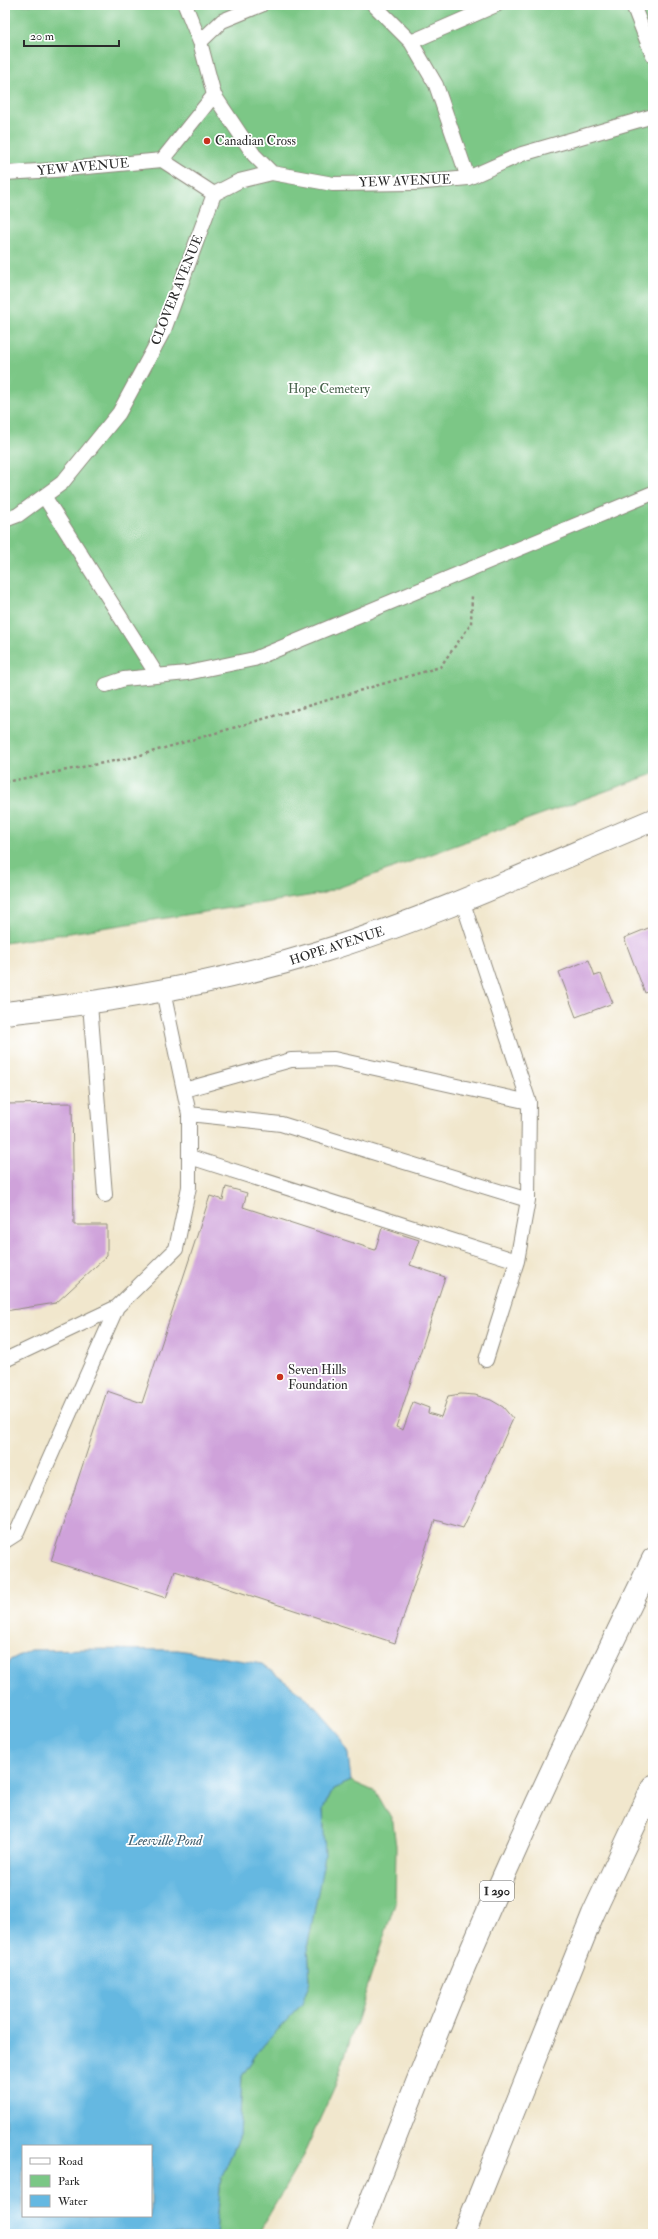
<svg xmlns="http://www.w3.org/2000/svg" width="658" height="2239" viewBox="0 0 658 2239" font-family="'IM FELL Double Pica',serif">
<style>
.green{fill:#7bc786;stroke:#537958}
.water{fill:#65b8e1;stroke:#487286;fill-rule:evenodd}
.building{fill:#cfa2da}
.lines{fill:none;stroke-linecap:round;stroke-linejoin:round}
.service-casing{stroke:#8e897c;stroke-width:16}
.secondary-casing{stroke:#8e897c;stroke-width:24}
.motorway-casing{stroke:#8e897c;stroke-width:24}
.path{stroke:#8e897c;stroke-width:2.5;stroke-dasharray:3 3;stroke-linecap:butt}
.service{stroke:#fff;stroke-width:14}
.secondary{stroke:#fff;stroke-width:22}
.motorway{stroke:#fff;stroke-width:22}
.poi-dot{fill:#c8321e;stroke:#fff;stroke-width:1.5}
.labels{text-anchor:middle;dominant-baseline:central;stroke-width:3.5;stroke-linejoin:round;paint-order:stroke}
.shield{fill:#fff;stroke:#6b6b6b;stroke-width:1}
.shield-label{font-size:12px;font-weight:bold;fill:#2b2b2b}
.poi-label{font-size:13px;fill:#2b2b2b;stroke:#fff;text-anchor:start}
.street-label{font-size:13px;fill:#2b2b2b;stroke:#fff}
.park-label{font-size:13px;fill:#47624b;stroke:#fff}
.water-label{font-size:14px;font-style:italic;fill:#3f5c6b;stroke:#fff}
</style>
<rect width="100%" height="100%" fill="#fff"/>
<filter id="ink" filterUnits="userSpaceOnUse"><feTurbulence type="fractalNoise" baseFrequency=".025" numOctaves="2"/><feDisplacementMap in="SourceGraphic" scale="8" xChannelSelector="R" yChannelSelector="G"/><feConvolveMatrix kernelMatrix="1 2 1 2 8 2 1 2 1" color-interpolation-filters="sRGB"/></filter>
<filter id="wash" filterUnits="userSpaceOnUse"><feTurbulence type="fractalNoise" baseFrequency=".012" numOctaves="4" result="noise"/><feDisplacementMap in="SourceGraphic" scale="16" xChannelSelector="R" yChannelSelector="G"/><feGaussianBlur stdDeviation="0.9" result="paint"/><feColorMatrix in="noise" values="0 0 0 0 0 0 0 0 0 0 0 0 0 0 0 0 0 1.4 0 .05"/><feComposite in="paint" operator="in"/></filter>
<g filter="url(#wash)">
<rect width="100%" height="100%" fill="#f1e7cd"/>
<path class="green" d="M 5,5 L 653,5 L 653,774 L 321,894 L 5,943 Z
M 351,1781 L 376,1792 L 393,1822 L 396,1847 L 395,1903 L 335,2086 L 302,2158 L 258,2234 L 216,2234 L 221,2178 L 239,2138 L 242,2076 L 259,2050 L 302,2004 L 310,1982 L 308,1944 L 317,1896 L 324,1826 L 323,1809 L 333,1789 Z"/>
<path class="water" d="M 90,1649 L 178,1650 L 262,1664 L 308,1699 L 339,1734 L 348,1754 L 351,1781 L 333,1789 L 323,1809 L 325,1856 L 308,1944 L 310,1982 L 302,2004 L 259,2050 L 242,2076 L 239,2138 L 221,2178 L 216,2234 L 5,2234 L 5,1673 L 10,1660 L 30,1650 ZM 23,2146 L 151,2146 L 151,2216 L 23,2216 Z"/>
<g id="blocks">
<path class="building" d="M 653,926 L 653,990 L 645,993 L 624,938 Z
M 589,960 L 595,976 L 601,974 L 613,1003 L 576,1017 L 559,972 Z
M 72,1103 L 74,1225 L 107,1225 L 107,1256 L 56,1303 L 5,1311 L 5,1104 Z
M 226,1187 L 247,1193 L 243,1207 L 375,1250 L 382,1228 L 419,1240 L 410,1265 L 445,1277 L 396,1427 L 403,1430 L 413,1402 L 429,1408 L 428,1413 L 441,1417 L 448,1396 L 461,1394 L 475,1395 L 491,1400 L 503,1407 L 513,1419 L 463,1528 L 435,1520 L 395,1643 L 175,1571 L 166,1598 L 51,1561 L 107,1391 L 142,1403 L 210,1196 L 223,1200 Z"/>
</g>
</g>
<g filter="url(#ink)">
<use href="#blocks" fill-opacity="0" stroke="#8e897c" stroke-width="1"/>
<g class="lines">
<defs>
<path id="service" d="M 185,5 L 200,42 L 214,95 L 254,155 L 272,173
M 374,5 L 411,42 L 436,85 L 468,178
M 633,5 L 653,56
M 200,42 L 222,21 L 261,5
M 411,42 L 496,5
M 162,160 L 214,194 L 239,181 L 272,173 L 333,184 L 415,183 L 468,178 L 522,154 L 653,116
M 5,173 L 55,170 L 162,160 L 214,95
M 44,496 L 157,675
M 5,520 L 18,515 L 62,483 L 119,413 L 164,330 L 214,194
M 106,685 L 124,679 L 187,673 L 254,659 L 653,493
M 90,1004 L 105,1195
M 184,1090 L 291,1060 L 334,1059 L 529,1102 L 462,900
M 189,1114 L 281,1124 L 528,1200
M 190,1157 L 517,1261
M 5,1360 L 117,1307 L 176,1249 L 189,1187 L 189,1114 L 163,991
M 486,1360 L 517,1261 L 528,1200 L 529,1102
M 5,1541 L 16,1534 L 117,1307"/>
<path id="secondary" d="M 5,1013 C 112,1002 217,984 320,952 C 434,917 543,866 653,820"/>
<path id="motorway" d="M 358,2234 C 393,2143 428,2052 466,1962 C 524,1826 588,1692 653,1559
M 464,2234 L 593,1914 L 653,1786"/>
</defs>
<use href="#service" class="service-casing"/>
<use href="#secondary" class="secondary-casing"/>
<use href="#motorway" class="motorway-casing"/>
<path class="path" d="M 5,782 L 134,757 L 440,667 L 471,624 L 472,595"/>
<use href="#service" class="service"/>
<use href="#secondary" class="secondary"/>
<use href="#motorway" class="motorway"/>
</g>
</g>
<g class="poi-dot">
<circle cx="207" cy="141" r="4"/>
<circle cx="280" cy="1377" r="4"/>
</g>
<g class="labels">
<rect class="shield" x="480" y="1881" width="34" height="20" rx="3"/>
<g class="shield-label">
<text x="497" y="1891">I 290</text>
</g>
<g class="poi-label">
<text x="215" y="141">Canadian Cross</text>
<text x="288" y="1370">Seven Hills<tspan x="288" dy="15">Foundation</tspan></text>
</g>
<g class="street-label">
<text transform="translate(83 167) rotate(-5)">YEW AVENUE</text>
<text transform="translate(405 181) rotate(-2)">YEW AVENUE</text>
<text transform="translate(177 290) rotate(-68)">CLOVER AVENUE</text>
<text transform="translate(337 946) rotate(-18)">HOPE AVENUE</text>
</g>
<g class="park-label">
<text x="329" y="389">Hope Cemetery</text>
</g>
<g class="water-label">
<text x="165" y="1840">Leesville Pond</text>
</g>
</g>
<rect width="658" height="2239" fill="none" stroke="#fff" stroke-width="20"/>
<rect x="22" y="2145" width="130" height="72" fill="#ffffff" stroke="#aaaaaa"/>
<rect x="30" y="2158" width="20" height="6" fill="#ffffff" stroke="#aaaaaa"/>
<text x="58" y="2165" font-size="12" fill="#2b2b2b">Road</text>
<rect x="30" y="2175" width="20" height="12" fill="#7bc786" stroke="#aaaaaa"/>
<text x="58" y="2185" font-size="12" fill="#2b2b2b">Park</text>
<rect x="30" y="2195" width="20" height="12" fill="#65b8e1" stroke="#aaaaaa"/>
<text x="58" y="2205" font-size="12" fill="#2b2b2b">Water</text>
<path d="M24 40v6h95v-6" fill="none" stroke="#2b2b2b" stroke-width="2"/>
<text x="30" y="40" font-size="12" fill="#2b2b2b" stroke="#ffffff" stroke-width="3" paint-order="stroke">20 m</text>
</svg>
